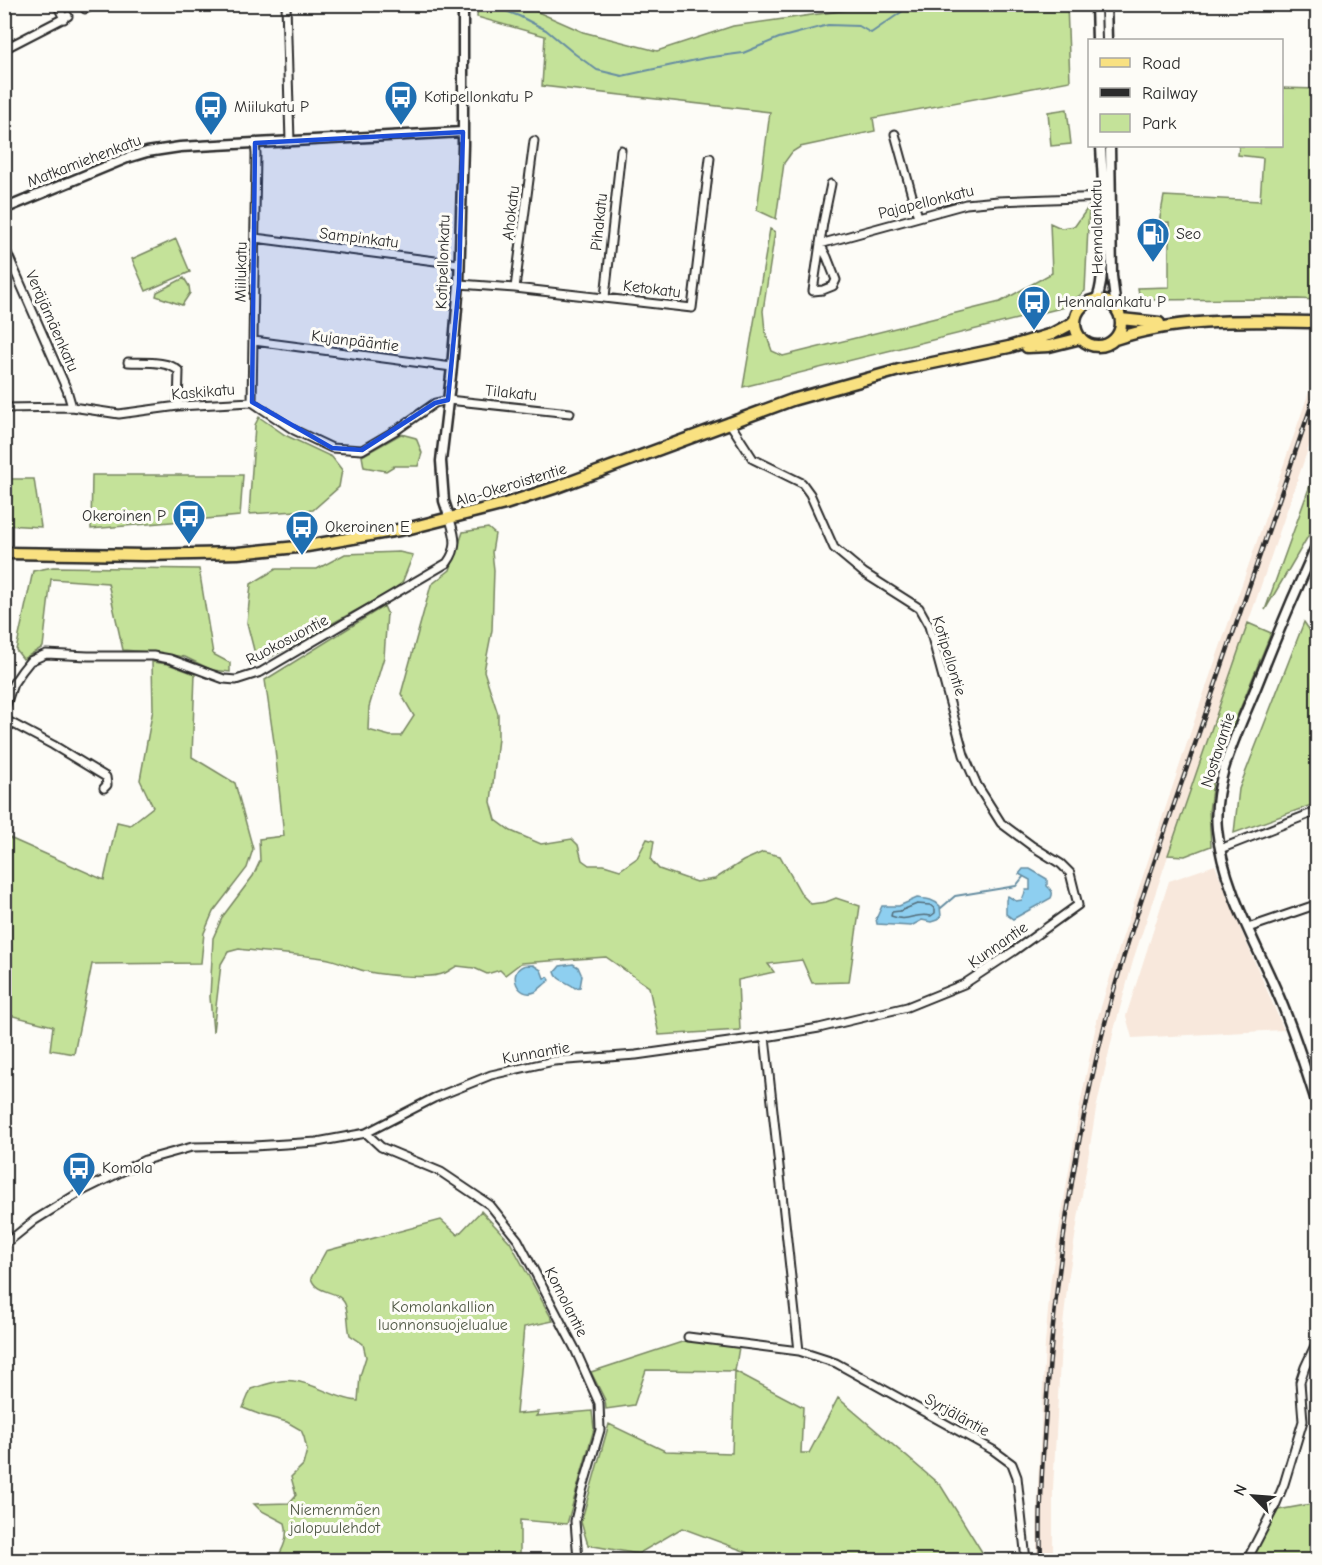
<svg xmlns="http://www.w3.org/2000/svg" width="1322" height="1565" viewBox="0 0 1322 1565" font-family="'Comic Neue',sans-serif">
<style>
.built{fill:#f8e8dc}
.green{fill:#c4e299;stroke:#788662;stroke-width:1.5}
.water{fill:#8ecff0;stroke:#668da1;stroke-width:1.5}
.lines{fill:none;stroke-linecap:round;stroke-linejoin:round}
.shore{stroke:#536d7a;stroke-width:1.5}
.stream{stroke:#668da1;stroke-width:2}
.minor-casing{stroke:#2b2b2b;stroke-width:11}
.tertiary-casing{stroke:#2b2b2b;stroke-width:13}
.primary-casing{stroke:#2b2b2b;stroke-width:15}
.minor{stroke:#fdfcf7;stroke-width:7}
.tertiary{stroke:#fdfcf7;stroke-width:8}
.primary{stroke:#f9e181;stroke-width:10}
.rail-casing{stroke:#2b2b2b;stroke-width:4.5}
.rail{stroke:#fdfcf7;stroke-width:2;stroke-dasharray:7;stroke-linecap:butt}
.marked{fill:#1d4ed8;fill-opacity:0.2;stroke:#1d4ed8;stroke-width:4.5;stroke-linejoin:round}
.labels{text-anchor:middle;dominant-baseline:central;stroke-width:6;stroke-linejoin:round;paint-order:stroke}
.poi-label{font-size:16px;fill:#2b2b2b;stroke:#fdfcf7;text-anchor:start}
.street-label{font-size:16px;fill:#2b2b2b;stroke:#fdfcf7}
.park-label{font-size:16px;fill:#515946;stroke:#fdfcf7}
</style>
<rect width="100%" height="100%" fill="#fdfcf7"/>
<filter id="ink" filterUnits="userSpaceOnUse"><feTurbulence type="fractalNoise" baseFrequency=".0167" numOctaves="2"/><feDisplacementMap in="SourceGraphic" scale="12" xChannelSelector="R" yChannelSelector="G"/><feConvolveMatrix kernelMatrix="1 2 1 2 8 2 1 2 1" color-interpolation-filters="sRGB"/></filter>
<g filter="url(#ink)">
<path class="built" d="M 1317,369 L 1317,423 L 1177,829 L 1135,954 L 1114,1030 L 1096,1109 L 1068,1280 L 1061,1343 L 1053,1488 L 1053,1560 L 1037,1560 L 1038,1485 L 1045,1344 L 1051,1278 L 1080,1105 L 1097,1020 L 1118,951 L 1197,713 Z
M 1215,865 L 1242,932 L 1284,1030 L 1132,1038 L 1126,1016 L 1169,881 Z"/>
<path class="green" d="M 478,5 L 522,5 L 583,32 L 657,51 L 733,26 L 875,6 L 875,5 L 1067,5 L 1070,81 L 873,118 L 875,131 L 800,147 L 792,152 L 784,163 L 776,219 L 757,210 L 770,112 L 542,86 L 545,36 L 477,17 Z
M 1282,88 L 1317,89 L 1317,300 L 1298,299 L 1140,300 L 1138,288 L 1169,287 L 1169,222 L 1159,223 L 1164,196 L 1260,201 L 1263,158 L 1238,155 L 1239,146 L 1282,146 Z
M 1067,109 L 1071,144 L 1051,146 L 1048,112 Z
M 1089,206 L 1085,291 L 1065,307 L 743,387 L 770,229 L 775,232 L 763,311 L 765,331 L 772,351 L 783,356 L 1000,302 L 1052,273 L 1050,223 L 1061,228 L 1075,226 Z
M 176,239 L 190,272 L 146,291 L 132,259 Z
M 184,278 L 189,286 L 190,293 L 182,305 L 156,296 L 157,292 Z
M 259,417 L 285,435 L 332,457 L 342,470 L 339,487 L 313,510 L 249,514 L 255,425 Z
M 401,434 L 416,438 L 422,453 L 418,466 L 394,466 L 386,471 L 364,467 L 362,456 Z
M 1317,466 L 1317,521 L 1265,610 Z
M 92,475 L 243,475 L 240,516 L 91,529 Z
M 5,479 L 34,479 L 41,527 L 5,525 Z
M 488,528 L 495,534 L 492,552 L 494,570 L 492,630 L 484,671 L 498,714 L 498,738 L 491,802 L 496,820 L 511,831 L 541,844 L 572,839 L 578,845 L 582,860 L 589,865 L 604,865 L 620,870 L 637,858 L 647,839 L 654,841 L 651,860 L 659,869 L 696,882 L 715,879 L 743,861 L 763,852 L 780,856 L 802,895 L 811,904 L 826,902 L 836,898 L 860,906 L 849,982 L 812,983 L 802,960 L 768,964 L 774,972 L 738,980 L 740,1030 L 659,1035 L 649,987 L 606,957 L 521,963 L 505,975 L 500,970 L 487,974 L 474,968 L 457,966 C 453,968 449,971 445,973 C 429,980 375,975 358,969 C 344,965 338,960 323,958 C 295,954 267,953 239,949 L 228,952 L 221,964 L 213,1032 L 210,997 L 213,938 L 223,916 L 253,876 L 260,861 L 259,839 L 284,836 L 275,749 L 265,680 L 384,606 L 387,613 L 384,657 L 369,707 L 368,730 L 390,736 L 401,736 L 414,716 L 401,694 L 431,585 L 450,570 L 463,532 Z
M 399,552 L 413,555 L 402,583 L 388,593 L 269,658 L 256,658 L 247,623 L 251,584 L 276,569 L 317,569 L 345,554 Z
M 53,567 L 199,569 L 213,654 L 230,663 L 230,672 L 212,670 L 185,657 L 148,652 L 123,650 L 108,583 L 51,579 L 43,647 L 23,659 L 16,650 L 33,571 Z
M 1304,622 L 1317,641 L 1317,803 L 1234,833 L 1239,789 Z
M 1248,623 L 1271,633 L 1214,773 L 1209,812 L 1211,846 L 1185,856 L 1168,855 Z
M 152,662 L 168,664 L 195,674 L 192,757 L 235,783 L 253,849 L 247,868 L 213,912 L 204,933 L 201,963 L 92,964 L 74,1054 L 50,1050 L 53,1026 L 5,1014 L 5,836 L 104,880 L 117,822 L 130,825 L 153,807 L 140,780 L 153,709 Z
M 481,1211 L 510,1242 L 553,1321 L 524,1327 L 516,1414 L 539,1412 L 536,1416 L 592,1411 L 594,1429 L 567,1524 L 520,1520 L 520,1560 L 276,1560 C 283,1549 289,1537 285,1523 L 260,1510 L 254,1504 L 289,1503 L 296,1495 L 291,1477 L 303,1465 L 307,1450 L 304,1437 L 301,1430 L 287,1422 L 261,1415 L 243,1408 L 251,1389 C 265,1385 279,1379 294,1381 C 315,1383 335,1399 358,1401 L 360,1376 L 366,1357 L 363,1344 L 350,1335 C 347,1325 349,1309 344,1302 C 336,1289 316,1295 311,1278 L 326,1251 L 441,1220 L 458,1235 Z
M 688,1340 L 739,1347 L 735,1371 L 803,1407 L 801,1453 L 809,1453 L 838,1398 L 941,1486 L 987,1560 L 768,1560 L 682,1528 L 638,1554 L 588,1545 L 581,1522 L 609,1424 L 665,1451 L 732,1453 L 735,1371 L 646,1370 L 634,1405 L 606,1409 L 605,1400 L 591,1372 Z
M 1317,1503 L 1317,1560 L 1251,1560 L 1253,1554 L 1278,1510 Z"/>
<path class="water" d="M 1023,869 L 1030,869 L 1047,879 L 1047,886 C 1051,890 1054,892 1051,898 L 1013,919 L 1006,914 L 1006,900 L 1008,896 L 1016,901 L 1022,900 L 1026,890 L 1030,890 L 1030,880 L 1019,874 Z
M 917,898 C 927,899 933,899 940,906 L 941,916 L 937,920 L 931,922 L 922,920 L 911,926 L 877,924 L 876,919 L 882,906 L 899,906 Z
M 573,964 L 578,967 L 582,976 L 580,987 L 575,988 C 567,981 557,981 555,972 L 560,966 Z
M 533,965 L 541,970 L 544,978 L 548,977 L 550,980 C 547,982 537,991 535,992 C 518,999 507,973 523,966 C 524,965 532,965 533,965 Z"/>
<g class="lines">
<path class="shore" d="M 917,904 L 930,905 L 935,909 L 935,913 L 931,916 C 914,912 909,923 891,916 L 892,912 L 900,911 Z"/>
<path class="stream" d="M 487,4 L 519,16 L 546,30 L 575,54 L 597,70 L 622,76 L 705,58 L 743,53 L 779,38 L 828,25 L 859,26 L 871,33 L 913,4
M 941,908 L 955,896 L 1016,886 L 1023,877"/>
<defs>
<path id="minor" d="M 57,4 L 64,19
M 286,4 L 290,142
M 85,9 L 97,4
M 4,49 L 68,16
M 895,134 L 918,217
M 255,238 L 459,264
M 820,244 L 966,204 L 998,201 L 1106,197
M 820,244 L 827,257 L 836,280 L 833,286 L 823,290 L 813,291 L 823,223 L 831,184
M 4,246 L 67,390 L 72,407
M 459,284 L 515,288 L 692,308 L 710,158
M 515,288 L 534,141
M 605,297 L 621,150
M 254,341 L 452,367
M 128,362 C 144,363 167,360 179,371 L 178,406
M 252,402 L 256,154 L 255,143
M 4,408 L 72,407 L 119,414 L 178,406 L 252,402 L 294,430 L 332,448 L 362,450 L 398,429 L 435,403 L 448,400 L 570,413
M 4,711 L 13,684 L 22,671 L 30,661 L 46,654 L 88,656 L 153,656 L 170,659 L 224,679 L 236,680 L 261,672 L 447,563 C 459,547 455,536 450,519
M 4,719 L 53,745 L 106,777 L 107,785 L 104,788
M 1220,849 L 1312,813 L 1318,809
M 1248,928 L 1318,904
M 765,1037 L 799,1351
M 366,1133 L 381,1147 L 441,1172 L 490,1205 L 518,1240 L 575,1349 L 599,1403 L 600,1430 L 582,1491 L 575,1521 L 578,1560
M 4,1245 L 35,1220 L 82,1191 L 145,1160 L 192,1147 L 254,1146 L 317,1142 L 366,1133 L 434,1098 L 491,1075 L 554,1061 L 636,1055 L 765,1037 L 819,1028 L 907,1007 L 964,984 L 1014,951 L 1078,905 L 1070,873 L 1061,864 L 1032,846 L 1001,823 L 977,785 L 964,755 L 929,626 L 919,608 L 864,573 L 834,548 L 810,494 L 802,483 L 753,459 L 729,422
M 688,1337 L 799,1351 L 836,1363 L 993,1450 L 1012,1464 L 1017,1477 L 1026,1560
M 1247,1560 L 1275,1506 L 1284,1484 L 1303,1421 L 1300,1382 L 1305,1367 L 1318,1339"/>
<path id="tertiary" d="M 1096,4 L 1097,40
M 1106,4 L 1107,40
M 1110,146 L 1112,276 L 1116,308
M 4,209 L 127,158 L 147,152 L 180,147 L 463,132
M 1096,300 C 1101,291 1101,282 1102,273 C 1107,231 1103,188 1101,146
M 450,519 L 444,501 L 441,461 L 452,367 L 459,284 L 463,145 L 463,4
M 1318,542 C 1296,590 1276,637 1257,685 C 1239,730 1212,779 1217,829 C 1223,889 1257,944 1280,999 C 1295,1034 1306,1071 1318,1107"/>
<path id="primary" d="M1075 323a23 23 0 1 1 46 0a23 23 0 1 1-46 0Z
M 1121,319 L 1159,323
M 1115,339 C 1180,317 1250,321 1318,322
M 1027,347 L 1049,346 L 1081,338
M 4,553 L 145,555 L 238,553 L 307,546 L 410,528 L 505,504 L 557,487 L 792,400 L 899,370 L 1009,347 L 1052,334 L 1071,324 L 1075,320"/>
</defs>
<use href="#minor" class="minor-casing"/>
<use href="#tertiary" class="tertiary-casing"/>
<use href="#primary" class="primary-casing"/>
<use href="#minor" class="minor"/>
<use href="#tertiary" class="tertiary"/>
<use href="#primary" class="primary"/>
<defs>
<path id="rail" d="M 1041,1560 C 1039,1506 1043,1450 1047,1396 C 1056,1271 1074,1145 1105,1023 C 1129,930 1162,840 1193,750 C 1234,629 1276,508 1318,386"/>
</defs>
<use href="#rail" class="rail-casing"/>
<use href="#rail" class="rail"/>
</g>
</g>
<path class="marked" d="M 463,132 L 459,284 L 448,400 L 435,403 L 362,450 L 332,448 L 252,402 L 255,143 Z"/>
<defs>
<symbol id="bus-pin" viewBox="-11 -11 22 30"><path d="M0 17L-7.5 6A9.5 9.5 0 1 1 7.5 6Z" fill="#1f6fb2" stroke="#fdfcf7"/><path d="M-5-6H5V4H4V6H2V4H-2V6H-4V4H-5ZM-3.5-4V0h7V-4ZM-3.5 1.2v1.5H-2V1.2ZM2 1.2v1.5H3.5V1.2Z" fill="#fff"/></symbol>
<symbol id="fuel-pin" viewBox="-11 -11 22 30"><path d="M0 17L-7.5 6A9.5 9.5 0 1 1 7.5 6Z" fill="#1f6fb2" stroke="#fdfcf7"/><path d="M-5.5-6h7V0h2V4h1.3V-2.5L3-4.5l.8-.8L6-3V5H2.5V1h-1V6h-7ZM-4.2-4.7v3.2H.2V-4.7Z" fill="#fff"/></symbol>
</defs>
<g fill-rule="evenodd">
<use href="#bus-pin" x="382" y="78" width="38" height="52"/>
<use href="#bus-pin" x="192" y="88" width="38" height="52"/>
<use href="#fuel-pin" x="1134" y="215" width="38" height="52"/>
<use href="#bus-pin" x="1015" y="283" width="38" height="52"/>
<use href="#bus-pin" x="170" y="497" width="38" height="52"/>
<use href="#bus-pin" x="283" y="508" width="38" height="52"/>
<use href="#bus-pin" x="60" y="1149" width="38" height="52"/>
</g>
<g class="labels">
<g class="poi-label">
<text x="424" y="97">Kotipellonkatu P</text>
<text x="234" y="107">Miilukatu P</text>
<text x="1176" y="234">Seo</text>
<text x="1057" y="302">Hennalankatu P</text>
<text x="166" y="516" text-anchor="end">Okeroinen P</text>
<text x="325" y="527">Okeroinen E</text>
<text x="102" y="1168">Komola</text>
</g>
<g class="street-label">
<text transform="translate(84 161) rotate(-21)">Matkamiehenkatu</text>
<text transform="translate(926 202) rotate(-14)">Pajapellonkatu</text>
<text transform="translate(511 213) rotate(-83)">Ahokatu</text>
<text transform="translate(599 222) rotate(-84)">Pihakatu</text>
<text transform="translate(1097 227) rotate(-91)">Hennalankatu</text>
<text transform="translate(359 238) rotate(7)">Sampinkatu</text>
<text transform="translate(443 262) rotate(-88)">Kotipellonkatu</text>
<text transform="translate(241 272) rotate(-89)">Miilukatu</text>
<text transform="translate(652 289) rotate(7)">Ketokatu</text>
<text transform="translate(52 321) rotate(66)">Veräjämäenkatu</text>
<text transform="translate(355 341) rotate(7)">Kujanpääntie</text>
<text transform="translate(203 392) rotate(-5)">Kaskikatu</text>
<text transform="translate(511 393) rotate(6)">Tilakatu</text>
<text transform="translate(511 485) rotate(-17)">Ala-Okeroistentie</text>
<text transform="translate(287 640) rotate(-28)">Ruokosuontie</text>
<text transform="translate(949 656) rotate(73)">Kotipellontie</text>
<text transform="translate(1218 750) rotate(-72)">Nostavantie</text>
<text transform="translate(998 945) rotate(-35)">Kunnantie</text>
<text transform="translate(536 1053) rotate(-10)">Kunnantie</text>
<text transform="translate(566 1302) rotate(63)">Komolantie</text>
<text transform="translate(957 1415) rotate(29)">Syrjäläntie</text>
</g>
<g class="park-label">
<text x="443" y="1307">Komolankallion<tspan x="443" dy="18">luonnonsuojelualue</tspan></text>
<text x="335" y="1510">Niemenmäen<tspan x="335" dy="18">jalopuulehdot</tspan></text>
</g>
</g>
<rect width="1322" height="1565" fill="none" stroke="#fdfcf7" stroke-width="24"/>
<rect x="12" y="12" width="1298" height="1541" fill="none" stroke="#2b2b2b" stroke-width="2" filter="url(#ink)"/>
<rect x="1088" y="39" width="195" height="108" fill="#fdfcf7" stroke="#a9a8a5" stroke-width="1.5"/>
<rect x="1100" y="58" width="30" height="9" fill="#f9e181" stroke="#a9a8a5" stroke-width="1.5"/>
<text x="1142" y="69" font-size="18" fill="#2b2b2b">Road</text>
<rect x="1100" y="88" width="30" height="9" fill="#2b2b2b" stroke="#a9a8a5" stroke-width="1.5"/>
<text x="1142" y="99" font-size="18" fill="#2b2b2b">Railway</text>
<rect x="1100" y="114" width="30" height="18" fill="#c4e299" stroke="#a9a8a5" stroke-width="1.5"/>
<text x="1142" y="129" font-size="18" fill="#2b2b2b">Park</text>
<g transform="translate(1253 1496) rotate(295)" stroke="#fdfcf7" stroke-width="4.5" paint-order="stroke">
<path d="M0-4.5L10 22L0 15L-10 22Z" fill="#2b2b2b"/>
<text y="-9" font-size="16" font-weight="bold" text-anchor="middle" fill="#2b2b2b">N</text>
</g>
</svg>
